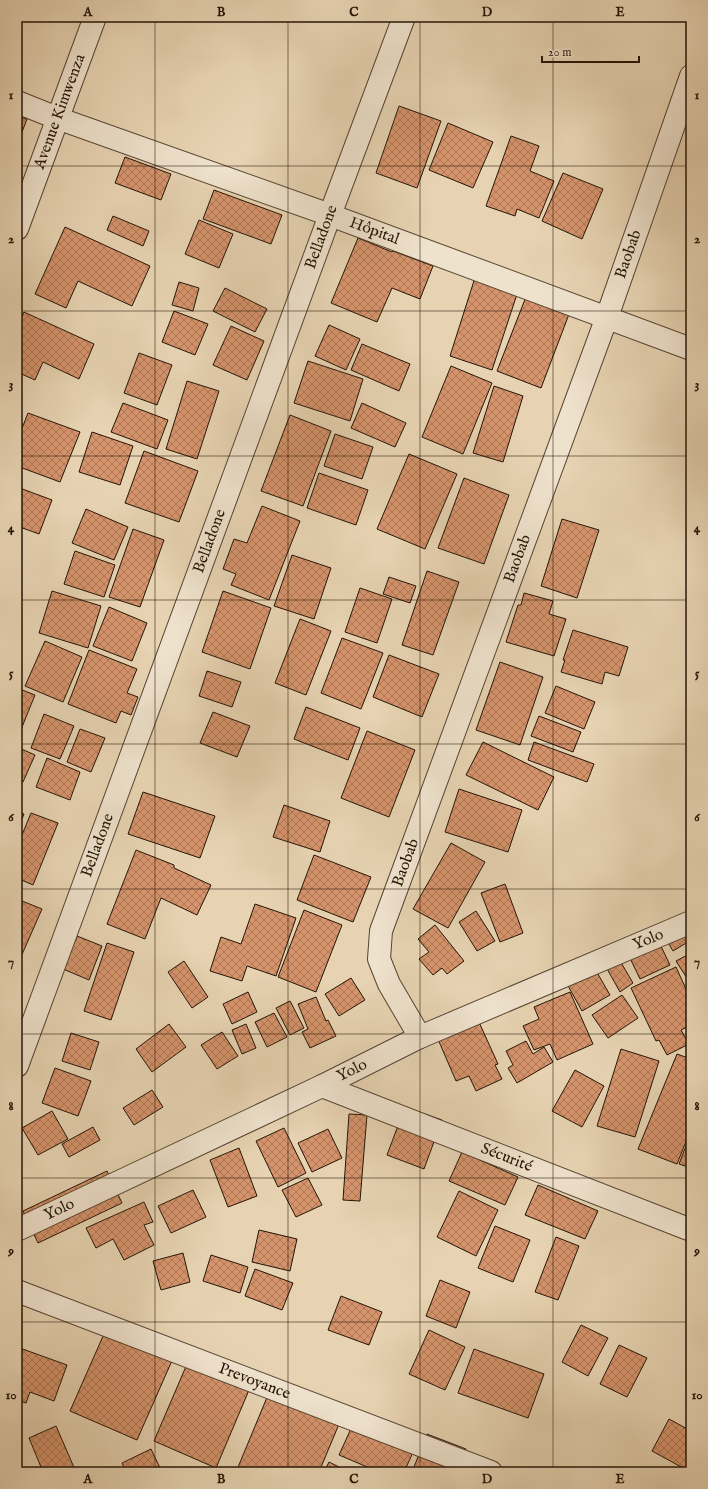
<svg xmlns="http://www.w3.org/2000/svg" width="708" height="1489" viewBox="0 0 708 1489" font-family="'IM FELL English',serif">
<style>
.building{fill:url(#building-cross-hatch);stroke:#241406}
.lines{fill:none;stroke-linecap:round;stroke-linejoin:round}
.minor-casing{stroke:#554431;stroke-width:24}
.tertiary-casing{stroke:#554431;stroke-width:24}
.minor{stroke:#efe2cd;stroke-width:22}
.tertiary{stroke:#efe2cd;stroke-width:22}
.grid{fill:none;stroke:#241406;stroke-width:1;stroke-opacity:0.55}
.labels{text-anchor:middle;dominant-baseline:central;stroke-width:3.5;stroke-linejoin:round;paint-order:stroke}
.street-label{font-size:16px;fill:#241406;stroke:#efe2cd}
.neatline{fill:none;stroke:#241406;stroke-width:1.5}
.grid-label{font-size:13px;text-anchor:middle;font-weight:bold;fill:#241406}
</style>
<defs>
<pattern id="building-cross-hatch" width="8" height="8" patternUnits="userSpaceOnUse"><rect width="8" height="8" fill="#d6946c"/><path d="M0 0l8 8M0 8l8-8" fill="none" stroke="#ad7857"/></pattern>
</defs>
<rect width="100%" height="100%" fill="#e7d3b2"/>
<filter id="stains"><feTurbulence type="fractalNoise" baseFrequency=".005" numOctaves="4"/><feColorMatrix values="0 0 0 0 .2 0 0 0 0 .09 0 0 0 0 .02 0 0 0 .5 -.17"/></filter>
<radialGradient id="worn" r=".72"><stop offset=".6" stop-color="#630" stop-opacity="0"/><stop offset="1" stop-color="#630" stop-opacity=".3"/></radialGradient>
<path class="building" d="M 399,106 L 441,121 L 417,188 L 376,173 Z
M 17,116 L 27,119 L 17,145 Z
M 448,123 L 493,142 L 473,188 L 429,170 Z
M 511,136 L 539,146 L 530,171 L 554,181 L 539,218 L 517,209 L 515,216 L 486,206 Z
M 125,157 L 171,174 L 161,200 L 115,183 Z
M 563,173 L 603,189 L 582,239 L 542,221 Z
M 214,190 L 282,215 L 271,244 L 203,219 Z
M 113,216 L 149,231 L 143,246 L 107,230 Z
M 199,220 L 233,234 L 219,268 L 185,254 Z
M 65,227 L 150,266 L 132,306 L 78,281 L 66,308 L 35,294 Z
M 358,238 L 392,252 L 393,251 L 433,266 L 420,299 L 392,288 L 377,322 L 331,303 Z
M 479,265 L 522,279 L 492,370 L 450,356 Z
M 179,282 L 199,288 L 193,311 L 172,305 Z
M 531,284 L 574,301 L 541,388 L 497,371 Z
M 225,288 L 267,309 L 255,332 L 213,311 Z
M 174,311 L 208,324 L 195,355 L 162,342 Z
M 24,312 L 94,344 L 79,379 L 43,362 L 35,380 L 17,372 L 17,329 Z
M 329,325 L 360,339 L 346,370 L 315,356 Z
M 231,326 L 264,341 L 247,380 L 213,365 Z
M 362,344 L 410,364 L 399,391 L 351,370 Z
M 139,353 L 172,365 L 157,405 L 124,393 Z
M 308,361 L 363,379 L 350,421 L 294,403 Z
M 451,366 L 492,383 L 463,454 L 422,437 Z
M 187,381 L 219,391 L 197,459 L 166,449 Z
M 494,386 L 523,396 L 503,462 L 473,453 Z
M 123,403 L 168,420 L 157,449 L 111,432 Z
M 362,403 L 406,423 L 395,447 L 351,428 Z
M 28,413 L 80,432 L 60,482 L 17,466 L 17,441 Z
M 290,415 L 331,431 L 303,506 L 261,491 Z
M 92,432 L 133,446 L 120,485 L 79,472 Z
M 335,434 L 373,447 L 362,479 L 324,466 Z
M 144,451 L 198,471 L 179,522 L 125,503 Z
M 409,454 L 457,474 L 425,549 L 377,529 Z
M 319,473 L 368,490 L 356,525 L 307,508 Z
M 464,478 L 509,495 L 484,564 L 438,548 Z
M 17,487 L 52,500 L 39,534 L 17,526 Z
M 262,506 L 300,521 L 269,600 L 231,585 L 236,574 L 223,569 L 234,539 L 247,543 Z
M 86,509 L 128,527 L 114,560 L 72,543 Z
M 562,519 L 599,530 L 577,598 L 541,586 Z
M 133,529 L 164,540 L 140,607 L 109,597 Z
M 75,551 L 115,565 L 104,597 L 64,584 Z
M 292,555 L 331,568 L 314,619 L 274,606 Z
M 427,571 L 459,582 L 433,655 L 402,645 Z
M 389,577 L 416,586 L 410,603 L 383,594 Z
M 360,588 L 392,599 L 377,643 L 345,632 Z
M 52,591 L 101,606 L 88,648 L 39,633 Z
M 223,591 L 271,608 L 250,669 L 202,652 Z
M 524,593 L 553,601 L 549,614 L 566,619 L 554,656 L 506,642 L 518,605 L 521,605 Z
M 109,607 L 147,623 L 132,661 L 93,646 Z
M 300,619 L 331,631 L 306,695 L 275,683 Z
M 573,630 L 628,647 L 619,676 L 605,672 L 602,684 L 561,672 L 565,660 L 563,660 Z
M 342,638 L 383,653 L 361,709 L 321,693 Z
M 45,641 L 82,657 L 63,702 L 25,686 Z
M 89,650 L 137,669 L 127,693 L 138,697 L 131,715 L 121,711 L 116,723 L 68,704 Z
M 389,655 L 439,674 L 422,717 L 373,697 Z
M 500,662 L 543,677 L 520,745 L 476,730 Z
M 207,671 L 241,682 L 232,707 L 199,696 Z
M 556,686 L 595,702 L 584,729 L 545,713 Z
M 17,688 L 35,695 L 18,737 L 17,737 Z
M 306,707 L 360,728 L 348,760 L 294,739 Z
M 213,712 L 250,726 L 237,757 L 200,743 Z
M 44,714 L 74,726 L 60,759 L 31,748 Z
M 539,716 L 581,732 L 573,752 L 531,736 Z
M 80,729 L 105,738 L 91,772 L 67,762 Z
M 367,731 L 415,750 L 389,817 L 341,798 Z
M 483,742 L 554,777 L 538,810 L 466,775 Z
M 534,742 L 594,764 L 587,782 L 528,760 Z
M 17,747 L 35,755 L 23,782 L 17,779 Z
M 47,758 L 80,772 L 70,800 L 36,787 Z
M 459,789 L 522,810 L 508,852 L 445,832 Z
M 143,792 L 215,816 L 200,858 L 128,834 Z
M 284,805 L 330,821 L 320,852 L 273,837 Z
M 17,811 L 24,814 L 17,832 Z
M 31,813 L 58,823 L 33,885 L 17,878 L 17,847 Z
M 451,843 L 485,862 L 448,928 L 413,909 Z
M 136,850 L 174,865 L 174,868 L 211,885 L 197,915 L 161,898 L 145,939 L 107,924 Z
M 314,855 L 371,877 L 353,922 L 297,900 Z
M 505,884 L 523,933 L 500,942 L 481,893 Z
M 17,899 L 42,909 L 20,959 L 17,958 Z
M 255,904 L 296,918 L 276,976 L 247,966 L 242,981 L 210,971 L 221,937 L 241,944 Z
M 304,910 L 342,925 L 316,992 L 278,977 Z
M 476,911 L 495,941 L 477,951 L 459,922 Z
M 691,922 L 691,940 L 673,951 L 664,936 Z
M 435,925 L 464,961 L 447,974 L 442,968 L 433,975 L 419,959 L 429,952 L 418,939 Z
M 77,936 L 102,946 L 89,980 L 63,969 Z
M 658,940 L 670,965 L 640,979 L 628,954 Z
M 107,943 L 134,952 L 111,1020 L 84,1011 Z
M 691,953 L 691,983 L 690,983 L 676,961 Z
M 619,959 L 633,983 L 620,992 L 606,967 Z
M 184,961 L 208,997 L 192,1008 L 168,972 Z
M 676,967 L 691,1000 L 691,1025 L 681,1030 L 689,1044 L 667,1055 L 659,1040 L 656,1041 L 631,988 Z
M 595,969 L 610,995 L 582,1011 L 567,984 Z
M 351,978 L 365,1000 L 339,1016 L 325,994 Z
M 248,992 L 257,1012 L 232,1024 L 223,1004 Z
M 570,992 L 593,1044 L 557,1060 L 550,1044 L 534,1050 L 523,1026 L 539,1019 L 534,1007 Z
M 622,995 L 638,1018 L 608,1038 L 592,1015 Z
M 316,997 L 326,1021 L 328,1020 L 336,1036 L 310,1048 L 302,1032 L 308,1029 L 298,1004 Z
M 290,1001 L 304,1028 L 290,1035 L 276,1008 Z
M 274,1013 L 287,1037 L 267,1047 L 255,1022 Z
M 478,1020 L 498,1064 L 495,1065 L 502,1079 L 476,1091 L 469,1076 L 456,1081 L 437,1037 Z
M 169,1024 L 186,1047 L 152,1072 L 136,1049 Z
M 246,1024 L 256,1048 L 242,1054 L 232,1030 Z
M 222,1032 L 238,1056 L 217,1069 L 201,1045 Z
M 71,1033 L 99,1042 L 90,1070 L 62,1061 Z
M 526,1041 L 533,1054 L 544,1047 L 553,1062 L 517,1083 L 508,1068 L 513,1065 L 506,1051 Z
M 621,1049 L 659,1061 L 635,1137 L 597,1126 Z
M 677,1054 L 691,1059 L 691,1129 L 677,1164 L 638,1149 Z
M 55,1068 L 91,1081 L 78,1116 L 42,1103 Z
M 575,1070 L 604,1086 L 582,1127 L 552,1111 Z
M 152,1090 L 163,1107 L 134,1125 L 123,1108 Z
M 405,1107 L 442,1120 L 424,1169 L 387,1155 Z
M 52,1111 L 68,1139 L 38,1155 L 22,1128 Z
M 349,1114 L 367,1115 L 360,1201 L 343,1200 Z
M 93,1127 L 100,1140 L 69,1157 L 62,1144 Z
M 284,1128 L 306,1173 L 278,1187 L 256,1141 Z
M 328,1129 L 342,1158 L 312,1172 L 298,1143 Z
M 691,1133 L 691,1168 L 679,1164 Z
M 239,1148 L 257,1196 L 228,1207 L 210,1160 Z
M 462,1152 L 518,1177 L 505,1205 L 449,1181 Z
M 107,1171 L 122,1203 L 38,1243 L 23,1211 Z
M 308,1178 L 322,1205 L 296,1217 L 282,1190 Z
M 538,1185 L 598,1211 L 585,1239 L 525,1215 Z
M 193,1190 L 206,1217 L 171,1233 L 158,1206 Z
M 459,1191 L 498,1210 L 476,1256 L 437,1237 Z
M 144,1202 L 153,1222 L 144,1225 L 154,1245 L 124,1260 L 113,1239 L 96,1248 L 86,1228 Z
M 495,1226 L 530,1240 L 513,1282 L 478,1268 Z
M 259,1230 L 297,1239 L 290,1271 L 252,1262 Z
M 556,1237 L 579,1246 L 558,1300 L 535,1292 Z
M 183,1253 L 190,1282 L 161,1290 L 153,1261 Z
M 211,1255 L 248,1267 L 240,1293 L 203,1281 Z
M 255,1269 L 293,1283 L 282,1310 L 245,1296 Z
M 440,1280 L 470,1292 L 456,1328 L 426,1316 Z
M 341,1296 L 382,1312 L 369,1345 L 328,1330 Z
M 111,1318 L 178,1347 L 137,1440 L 70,1411 Z
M 581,1325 L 608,1338 L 588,1376 L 562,1362 Z
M 429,1330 L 465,1347 L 445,1390 L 409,1374 Z
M 619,1345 L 647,1358 L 627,1397 L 600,1384 Z
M 17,1347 L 67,1365 L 54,1401 L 30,1392 L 26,1403 L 17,1400 Z
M 474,1349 L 544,1374 L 528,1418 L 458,1393 Z
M 187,1364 L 249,1390 L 216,1468 L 154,1441 Z
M 268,1395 L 339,1424 L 319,1472 L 236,1472 Z
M 359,1411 L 420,1437 L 404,1472 L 379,1472 L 339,1455 Z
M 669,1419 L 691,1431 L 691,1472 L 681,1472 L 683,1468 L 652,1451 Z
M 56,1426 L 76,1472 L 43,1472 L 29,1438 Z
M 427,1434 L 466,1449 L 458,1466 L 447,1461 L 442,1472 L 412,1472 Z
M 151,1449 L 162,1472 L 126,1472 L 122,1463 Z
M 329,1462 L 341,1468 L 339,1472 L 324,1472 Z"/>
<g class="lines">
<defs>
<g id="minor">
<path id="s1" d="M 17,102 L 57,118 L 330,215 L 691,349"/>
<path id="s2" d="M 420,1037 L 389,984 L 379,959 L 381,931 L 607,317 L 691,76"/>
<path id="s3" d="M 17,1066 L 330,215 L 404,17"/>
<path id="s4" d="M 322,1086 L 691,1230"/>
<path id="s5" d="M 17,1230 L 322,1086 L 420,1037 L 691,922"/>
<path id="s6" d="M 17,1291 L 491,1472"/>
</g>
<g id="tertiary">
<path id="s7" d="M 17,229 L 95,17"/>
</g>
</defs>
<use href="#minor" class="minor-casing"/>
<use href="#tertiary" class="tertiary-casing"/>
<use href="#minor" class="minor"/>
<use href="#tertiary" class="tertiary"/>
</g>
<path class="grid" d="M 155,17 L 155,1472M 288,17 L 288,1472M 420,17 L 420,1472M 553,17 L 553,1472M 17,166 L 691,166M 17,311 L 691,311M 17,456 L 691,456M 17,600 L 691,600M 17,744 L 691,744M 17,889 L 691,889M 17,1034 L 691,1034M 17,1178 L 691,1178M 17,1322 L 691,1322"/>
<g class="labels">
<g class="street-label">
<text stroke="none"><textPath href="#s7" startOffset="125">Avenue Kimwenza</textPath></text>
<text stroke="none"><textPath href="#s1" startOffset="380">Hôpital</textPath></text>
<text stroke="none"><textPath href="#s3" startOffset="883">Belladone</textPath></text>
<text stroke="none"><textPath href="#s2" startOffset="837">Baobab</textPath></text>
<text stroke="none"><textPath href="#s3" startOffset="559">Belladone</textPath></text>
<text stroke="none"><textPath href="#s2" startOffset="513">Baobab</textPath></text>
<text stroke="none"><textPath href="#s3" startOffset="235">Belladone</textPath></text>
<text stroke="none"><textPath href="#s2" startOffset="189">Baobab</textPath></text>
<text stroke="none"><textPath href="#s5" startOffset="695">Yolo</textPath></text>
<text stroke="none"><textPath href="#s5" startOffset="371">Yolo</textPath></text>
<text stroke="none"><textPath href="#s4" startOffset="198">Sécurité</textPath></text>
<text stroke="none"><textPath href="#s5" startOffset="47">Yolo</textPath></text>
<text stroke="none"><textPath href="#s6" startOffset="254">Prevoyance</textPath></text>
</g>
</g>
<rect width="708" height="1489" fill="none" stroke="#e7d3b2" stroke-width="44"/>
<path d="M542 56v6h97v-6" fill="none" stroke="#241406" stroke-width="2"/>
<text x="548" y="56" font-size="12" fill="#241406" stroke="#efe2cd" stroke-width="3" paint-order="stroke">20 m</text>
<rect x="22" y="22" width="664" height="1445" class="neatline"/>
<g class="grid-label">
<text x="88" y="16">A</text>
<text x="221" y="16">B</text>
<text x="354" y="16">C</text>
<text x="487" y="16">D</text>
<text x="620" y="16">E</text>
<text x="11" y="99">1</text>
<text x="697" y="99">1</text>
<text x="11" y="243">2</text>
<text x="697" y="243">2</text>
<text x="11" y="388">3</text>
<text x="697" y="388">3</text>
<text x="11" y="532">4</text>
<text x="697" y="532">4</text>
<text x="11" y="677">5</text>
<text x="697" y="677">5</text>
<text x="11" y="821">6</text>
<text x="697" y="821">6</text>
<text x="11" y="966">7</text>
<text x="697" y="966">7</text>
<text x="11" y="1110">8</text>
<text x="697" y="1110">8</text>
<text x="11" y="1255">9</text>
<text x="697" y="1255">9</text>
<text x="11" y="1399">10</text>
<text x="697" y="1399">10</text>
<text x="88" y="1483">A</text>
<text x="221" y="1483">B</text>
<text x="354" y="1483">C</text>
<text x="487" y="1483">D</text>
<text x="620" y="1483">E</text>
</g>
<rect width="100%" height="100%" filter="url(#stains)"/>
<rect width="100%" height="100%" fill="url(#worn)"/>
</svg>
